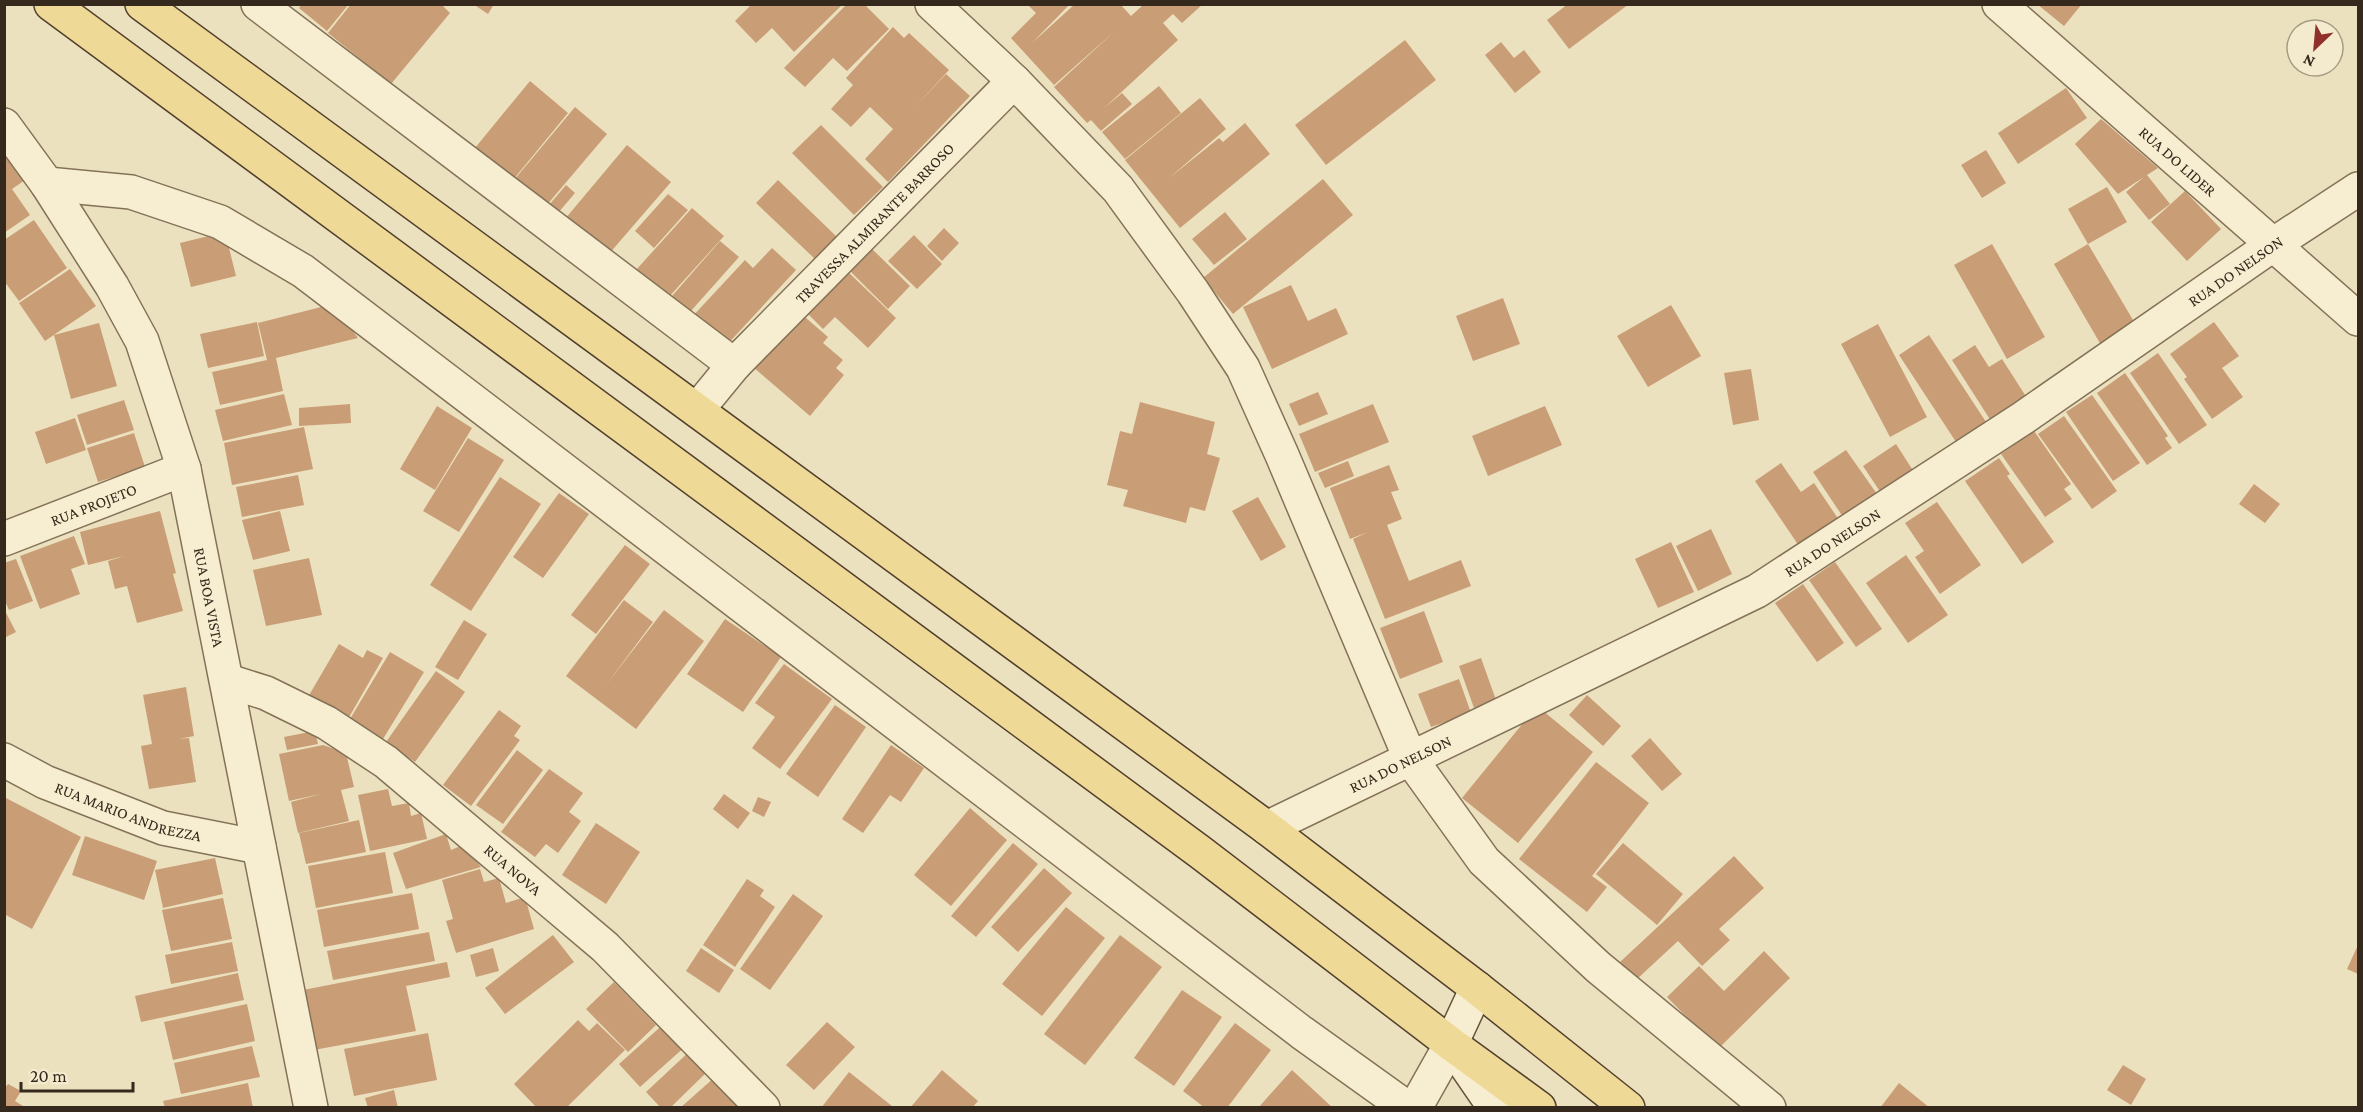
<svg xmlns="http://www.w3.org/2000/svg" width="2363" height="1112" viewBox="0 0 2363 1112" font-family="'Crimson Pro',serif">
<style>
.building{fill:#c99d76}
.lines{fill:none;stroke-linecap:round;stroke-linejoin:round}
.minor-casing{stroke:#847258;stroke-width:36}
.secondary-casing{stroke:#66533b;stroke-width:36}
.primary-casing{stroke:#52402d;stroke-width:36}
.minor{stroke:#f7eed2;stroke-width:33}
.secondary{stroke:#f7eed2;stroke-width:33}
.primary{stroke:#efd997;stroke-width:33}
.labels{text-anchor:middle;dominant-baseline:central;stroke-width:4.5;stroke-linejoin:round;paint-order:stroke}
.street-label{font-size:16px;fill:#34291c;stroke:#f4ebce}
</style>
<rect width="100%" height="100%" fill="#ece1bf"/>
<path class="building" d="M 302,4 L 349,4 L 327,31 L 299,8 Z
M 351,4 L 441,4 L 450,13 L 391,84 L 328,33 Z
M 473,4 L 494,4 L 488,14 Z
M 752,4 L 843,4 L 794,52 L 772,28 L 756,43 L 735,21 Z
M 847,4 L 864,4 L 889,29 L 847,71 L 833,58 L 805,87 L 784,68 Z
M 1027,4 L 1070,4 L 1032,43 L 1075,4 L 1120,4 L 1131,16 L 1144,4 L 1203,4 L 1182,23 L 1173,14 L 1163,23 L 1178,40 L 1103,109 L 1122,93 L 1132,104 L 1101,131 L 1091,120 L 1087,123 L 1054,87 L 1116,30 L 1054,85 L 1011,38 L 1036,13 Z
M 1568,4 L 1629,4 L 1569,49 L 1547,20 Z
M 2037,4 L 2082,4 L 2064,26 Z
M 893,27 L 904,38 L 909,33 L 949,70 L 913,109 L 946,74 L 970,96 L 888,182 L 865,159 L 893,129 L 870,107 L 851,127 L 831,109 L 853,85 L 846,78 Z
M 1405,40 L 1436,80 L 1326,165 L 1295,125 Z
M 1501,42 L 1514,58 L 1524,50 L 1541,72 L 1515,93 L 1485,55 Z
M 530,81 L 568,113 L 513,180 L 475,148 Z
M 1159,86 L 1181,113 L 1125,159 L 1102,132 Z
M 2066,88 L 2087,118 L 2018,164 L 1998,133 Z
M 1200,98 L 1226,129 L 1168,179 L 1219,138 L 1223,142 L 1245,123 L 1270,154 L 1180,228 L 1125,160 Z
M 575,107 L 607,134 L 546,206 L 514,180 Z
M 2101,119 L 2158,168 L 2147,175 L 2170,204 L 2149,220 L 2126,192 L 2144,177 L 2118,194 L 2075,144 Z
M 821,125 L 883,187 L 854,215 L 792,153 Z
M 627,145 L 671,182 L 608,255 L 565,219 Z
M 1986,150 L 2006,183 L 1982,198 L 1961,165 Z
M 11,152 L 28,178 L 12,189 L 30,215 L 4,233 L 4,157 Z
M 1323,179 L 1353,215 L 1233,314 L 1203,278 Z
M 778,180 L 837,237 L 815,259 L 756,203 Z
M 566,185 L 575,193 L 558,213 L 549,205 Z
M 2107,187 L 2127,222 L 2088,244 L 2068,209 Z
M 2185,191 L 2221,229 L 2187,261 L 2151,222 Z
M 668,194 L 688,210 L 654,248 L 635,231 Z
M 692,208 L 724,236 L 668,298 L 636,270 Z
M 1225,212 L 1247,239 L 1214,265 L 1192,239 Z
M 34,220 L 67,268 L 19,301 L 4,281 L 4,240 Z
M 944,228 L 959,243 L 942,261 L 927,246 Z
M 225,232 L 236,276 L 191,287 L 180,243 Z
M 914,235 L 942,264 L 917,289 L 888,261 Z
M 720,241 L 739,257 L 690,312 L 672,296 Z
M 1992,244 L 2045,337 L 2007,359 L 1954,265 Z
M 2088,244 L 2136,325 L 2101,345 L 2054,264 Z
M 870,247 L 910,286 L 888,309 L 848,269 Z
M 772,248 L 796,270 L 723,349 L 691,318 L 745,260 L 753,268 Z
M 70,269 L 96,306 L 45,341 L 19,303 Z
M 845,269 L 896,318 L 868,348 L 835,317 L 823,329 L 805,311 Z
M 1291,285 L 1308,321 L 1336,308 L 1348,334 L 1272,369 L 1243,307 Z
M 1503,298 L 1520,344 L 1473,361 L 1456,316 Z
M 333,304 L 358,338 L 276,358 L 283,391 L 220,405 L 212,372 L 267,360 L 258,323 Z
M 1671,305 L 1701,356 L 1648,387 L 1617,336 Z
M 799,312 L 828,337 L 823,343 L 843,360 L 836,368 L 844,375 L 810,416 L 753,367 Z
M 257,322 L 264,356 L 208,368 L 200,334 Z
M 2214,322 L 2239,356 L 2222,368 L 2243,397 L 2212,419 L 2184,379 L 2187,377 L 2170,354 Z
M 99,323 L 117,386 L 71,399 L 54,335 Z
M 1878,324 L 1927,417 L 1890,437 L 1841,344 Z
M 1929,335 L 1988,425 L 1958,445 L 1899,355 Z
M 1975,345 L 1989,367 L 2002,359 L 2027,398 L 1991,421 L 1952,360 Z
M 2158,353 L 2207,425 L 2179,444 L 2130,373 Z
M 1751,369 L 1759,420 L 1733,425 L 1724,373 Z
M 2125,373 L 2168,436 L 2165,438 L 2172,448 L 2147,465 L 2097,393 Z
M 1318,392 L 1328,414 L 1299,426 L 1289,404 Z
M 284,394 L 292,425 L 223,441 L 215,410 Z
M 2092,395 L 2140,463 L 2113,481 L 2066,412 Z
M 124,400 L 134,430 L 87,445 L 77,415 Z
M 1140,402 L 1215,422 L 1207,454 L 1220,458 L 1205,511 L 1190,507 L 1186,523 L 1123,506 L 1128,490 L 1107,485 L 1120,431 L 1132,434 Z
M 350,404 L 351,423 L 299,426 L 299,408 Z
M 1373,404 L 1389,442 L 1315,472 L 1299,434 Z
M 437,406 L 472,428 L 435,490 L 400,469 Z
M 1545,406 L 1562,445 L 1488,476 L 1472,436 Z
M 2064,416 L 2117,491 L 2092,509 L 2038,434 Z
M 75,418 L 86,450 L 46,464 L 35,432 Z
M 304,427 L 313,469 L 232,485 L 224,443 Z
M 2034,431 L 2071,484 L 2064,489 L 2072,499 L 2045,517 L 2001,454 Z
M 134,433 L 145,467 L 98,482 L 87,448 Z
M 468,438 L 504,460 L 459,532 L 423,511 Z
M 1896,444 L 1914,472 L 1881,493 L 1863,466 Z
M 1846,450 L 1877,494 L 1843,517 L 1813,472 Z
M 1999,458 L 2010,474 L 2007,476 L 2054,542 L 2022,564 L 1965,481 Z
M 1348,461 L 1354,476 L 1325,488 L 1318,473 Z
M 1781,463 L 1801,492 L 1814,483 L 1839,520 L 1799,546 L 1755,481 Z
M 1389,465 L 1399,490 L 1391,492 L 1402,519 L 1387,525 L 1409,581 L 1461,560 L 1471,586 L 1385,619 L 1353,539 L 1368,532 L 1350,539 L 1330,488 Z
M 298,475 L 304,505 L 242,517 L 236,487 Z
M 500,477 L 541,504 L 471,611 L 430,585 Z
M 2254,484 L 2280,504 L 2265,523 L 2239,504 Z
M 559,493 L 589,514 L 543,578 L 513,557 Z
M 1258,497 L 1286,547 L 1261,561 L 1232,511 Z
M 1937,502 L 1981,565 L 1940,594 L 1915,557 L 1924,551 L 1905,523 Z
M 160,511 L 176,573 L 173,574 L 183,611 L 137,623 L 127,586 L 115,589 L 108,561 L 124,556 L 88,565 L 80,532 Z
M 280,511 L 290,551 L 253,560 L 242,520 Z
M 1711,529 L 1732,574 L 1698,591 L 1676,546 Z
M 74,536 L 85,564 L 71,569 L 80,594 L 40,609 L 20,556 Z
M 1671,542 L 1694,592 L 1658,608 L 1635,559 Z
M 625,545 L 650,564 L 596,634 L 571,615 Z
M 1906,555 L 1948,615 L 1908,643 L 1866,583 Z
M 309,558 L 322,615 L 266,626 L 253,570 Z
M 16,559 L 33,601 L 9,610 L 4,599 L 4,563 Z
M 1835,562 L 1882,629 L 1856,647 L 1809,580 Z
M 1803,584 L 1844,643 L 1817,662 L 1775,603 Z
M 624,600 L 653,622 L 606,685 L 664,610 L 704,641 L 636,729 L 566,676 Z
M 4,609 L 16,632 L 4,638 Z
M 1424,611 L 1443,662 L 1400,679 L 1380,628 Z
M 725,619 L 781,657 L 743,712 L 687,674 Z
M 464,620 L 487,634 L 458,680 L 435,667 Z
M 339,644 L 363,658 L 367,650 L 383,658 L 348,719 L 308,697 Z
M 390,652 L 424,672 L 383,739 L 350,719 Z
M 1481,658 L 1496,700 L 1474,708 L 1459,666 Z
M 784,664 L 832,699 L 780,769 L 752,748 L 775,717 L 755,703 Z
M 436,671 L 465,692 L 415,762 L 386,742 Z
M 1459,679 L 1471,713 L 1431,727 L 1418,694 Z
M 186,687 L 194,736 L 179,739 L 189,738 L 196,782 L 149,789 L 141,746 L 152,744 L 143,695 Z
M 1587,695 L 1621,726 L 1603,746 L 1569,715 Z
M 835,705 L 866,727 L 818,797 L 786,774 Z
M 1537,706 L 1593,752 L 1518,843 L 1462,798 Z
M 499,710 L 521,726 L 514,736 L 520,740 L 471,806 L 443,785 Z
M 315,731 L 318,744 L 287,750 L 284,737 Z
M 1650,738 L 1682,774 L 1662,791 L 1631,756 Z
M 323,745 L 346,753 L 354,787 L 341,790 L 349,821 L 298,833 L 291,802 L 321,794 L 289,801 L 279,754 Z
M 891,745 L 924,768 L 901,802 L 890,795 L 863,833 L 842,819 Z
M 517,750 L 543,770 L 503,824 L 476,805 Z
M 1596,762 L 1649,803 L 1592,876 L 1607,887 L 1587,912 L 1519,859 Z
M 549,769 L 583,793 L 569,812 L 581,821 L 558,853 L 546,844 L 535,857 L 501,832 Z
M 388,789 L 392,806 L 409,803 L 411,816 L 421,813 L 427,839 L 370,851 L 358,795 Z
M 724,794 L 750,813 L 738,829 L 713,809 Z
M 4,797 L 81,837 L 32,929 L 4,914 Z
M 758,797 L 771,802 L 764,817 L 752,811 Z
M 970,808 L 1007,840 L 951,906 L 914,875 Z
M 359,820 L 366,852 L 306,864 L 299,833 Z
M 596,823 L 640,852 L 606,904 L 562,875 Z
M 446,834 L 451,850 L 463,845 L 481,867 L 406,889 L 393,853 Z
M 85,836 L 157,861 L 144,900 L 72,875 Z
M 1013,843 L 1038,864 L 976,937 L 951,916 Z
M 1623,843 L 1683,894 L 1657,925 L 1596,874 Z
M 385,852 L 393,893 L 316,908 L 308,866 Z
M 1734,856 L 1764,888 L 1719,929 L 1730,940 L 1702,966 L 1678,941 L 1637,979 L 1620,962 Z
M 215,858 L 223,894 L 163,908 L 155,870 Z
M 1044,868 L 1072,893 L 1018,952 L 991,927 Z
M 480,869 L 484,882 L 499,878 L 506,903 L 525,897 L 534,929 L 456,953 L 446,921 L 453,919 L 442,880 Z
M 747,879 L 764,890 L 760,896 L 775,907 L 735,967 L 703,945 Z
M 412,893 L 419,929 L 324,947 L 317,910 Z
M 793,894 L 823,916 L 770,990 L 740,969 Z
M 223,898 L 232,939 L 171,951 L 162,910 Z
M 1066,907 L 1105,938 L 1042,1016 L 1002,984 Z
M 429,932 L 435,961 L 333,980 L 327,951 Z
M 553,935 L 574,962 L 505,1014 L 485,988 Z
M 1120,935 L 1162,967 L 1085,1065 L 1044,1034 Z
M 232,942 L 238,971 L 171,984 L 165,955 Z
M 2358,945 L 2358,974 L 2347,969 Z
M 493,948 L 499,971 L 476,977 L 470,955 Z
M 701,948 L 734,970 L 719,993 L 686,971 Z
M 1764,951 L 1790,978 L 1718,1049 L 1667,997 L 1699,966 L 1724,991 Z
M 447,962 L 450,977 L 406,986 L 416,1031 L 314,1050 L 303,990 Z
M 238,973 L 244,1000 L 141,1022 L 135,996 Z
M 614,982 L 656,1025 L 628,1052 L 586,1009 Z
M 1182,990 L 1222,1017 L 1174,1086 L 1134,1058 Z
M 247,1004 L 255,1041 L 173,1060 L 164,1022 Z
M 578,1020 L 589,1031 L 597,1023 L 625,1050 L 566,1108 L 537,1108 L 514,1084 Z
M 667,1021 L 688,1044 L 640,1087 L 619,1064 Z
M 827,1022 L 855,1047 L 814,1090 L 786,1065 Z
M 1235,1023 L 1271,1050 L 1227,1108 L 1205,1108 L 1183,1091 Z
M 428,1033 L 437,1080 L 354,1096 L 344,1049 Z
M 252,1046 L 260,1077 L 181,1094 L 174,1063 Z
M 692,1049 L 711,1068 L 670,1108 L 661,1108 L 646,1092 Z
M 2123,1065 L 2146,1079 L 2131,1105 L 2107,1090 Z
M 724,1069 L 758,1108 L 680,1108 Z
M 942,1070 L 978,1101 L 972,1108 L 910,1108 Z
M 1292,1070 L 1333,1108 L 1258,1108 Z
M 849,1072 L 892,1106 L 890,1108 L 821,1108 Z
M 248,1083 L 253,1108 L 165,1108 L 163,1101 Z
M 1899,1083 L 1930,1108 L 1880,1108 Z
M 8,1084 L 21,1091 L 15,1101 L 23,1106 L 21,1108 L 4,1108 L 4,1089 Z
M 394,1090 L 398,1108 L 368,1108 L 365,1098 Z"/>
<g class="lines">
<defs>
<g id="minor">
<path d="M 258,4 L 734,365"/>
<path d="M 932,4 L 1014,81 L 1118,189 L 1193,292 L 1243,368 L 1282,455 L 1410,758 L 1484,861 L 1598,967 L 1769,1108"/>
<path id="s1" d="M 1999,4 L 2358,319"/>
<path id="s2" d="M 4,125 L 47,184 L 112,286 L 142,341 L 184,469 L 311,1108"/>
<path d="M 47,184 L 131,192 L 220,222 L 303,271 L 1301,1032 L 1407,1108"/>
<path id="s3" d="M 697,410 L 734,365 L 1014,81"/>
<path id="s4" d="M 4,539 L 184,469"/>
<path id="s5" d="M 228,681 L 266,693 L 327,723 L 386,762 L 605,947 L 763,1108"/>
<path id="s6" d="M 4,760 L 45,782 L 163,828 L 259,847"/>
<path id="s7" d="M 1267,828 L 1757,591 L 2023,418 L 2274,244 L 2358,189"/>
<path d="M 1415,1108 L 1451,1044"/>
</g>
<path id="secondary" d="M 1477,988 L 1451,1044 L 1495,1108"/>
<path id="primary" d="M 51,4 L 1200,852 L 1451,1044 L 1539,1108
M 142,4 L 1267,828 L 1477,988 L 1628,1108"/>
</defs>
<use href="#minor" class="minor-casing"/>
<use href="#secondary" class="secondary-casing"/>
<use href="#primary" class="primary-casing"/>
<use href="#minor" class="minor"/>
<use href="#secondary" class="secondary"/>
<use href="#primary" class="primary"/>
</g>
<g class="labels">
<g class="street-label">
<text stroke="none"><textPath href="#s1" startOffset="238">RUA DO LIDER</textPath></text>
<text stroke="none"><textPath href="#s3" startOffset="258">TRAVESSA ALMIRANTE BARROSO</textPath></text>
<text stroke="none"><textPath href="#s7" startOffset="1120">RUA DO NELSON</textPath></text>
<text stroke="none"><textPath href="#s4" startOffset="96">RUA PROJETO</textPath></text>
<text stroke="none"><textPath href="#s7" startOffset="634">RUA DO NELSON</textPath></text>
<text stroke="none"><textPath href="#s2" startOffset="522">RUA BOA VISTA</textPath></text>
<text stroke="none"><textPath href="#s7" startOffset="148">RUA DO NELSON</textPath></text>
<text stroke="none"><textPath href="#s6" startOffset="135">RUA MARIO ANDREZZA</textPath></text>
<text stroke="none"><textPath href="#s5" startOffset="345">RUA NOVA</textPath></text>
</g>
</g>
<rect width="2363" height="1112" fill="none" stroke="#34291c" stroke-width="12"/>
<g transform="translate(2315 48) rotate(206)"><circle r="28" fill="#f4ebce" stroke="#a79d87" stroke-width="1.5"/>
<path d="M0-4.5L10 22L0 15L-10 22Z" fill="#912f2a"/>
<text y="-9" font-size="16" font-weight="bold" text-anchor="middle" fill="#34291c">N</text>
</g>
<path d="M21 1082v9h112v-9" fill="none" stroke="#34291c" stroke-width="3"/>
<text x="30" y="1082" font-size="18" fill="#34291c" stroke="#f4ebce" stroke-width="4.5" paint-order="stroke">20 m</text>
</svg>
